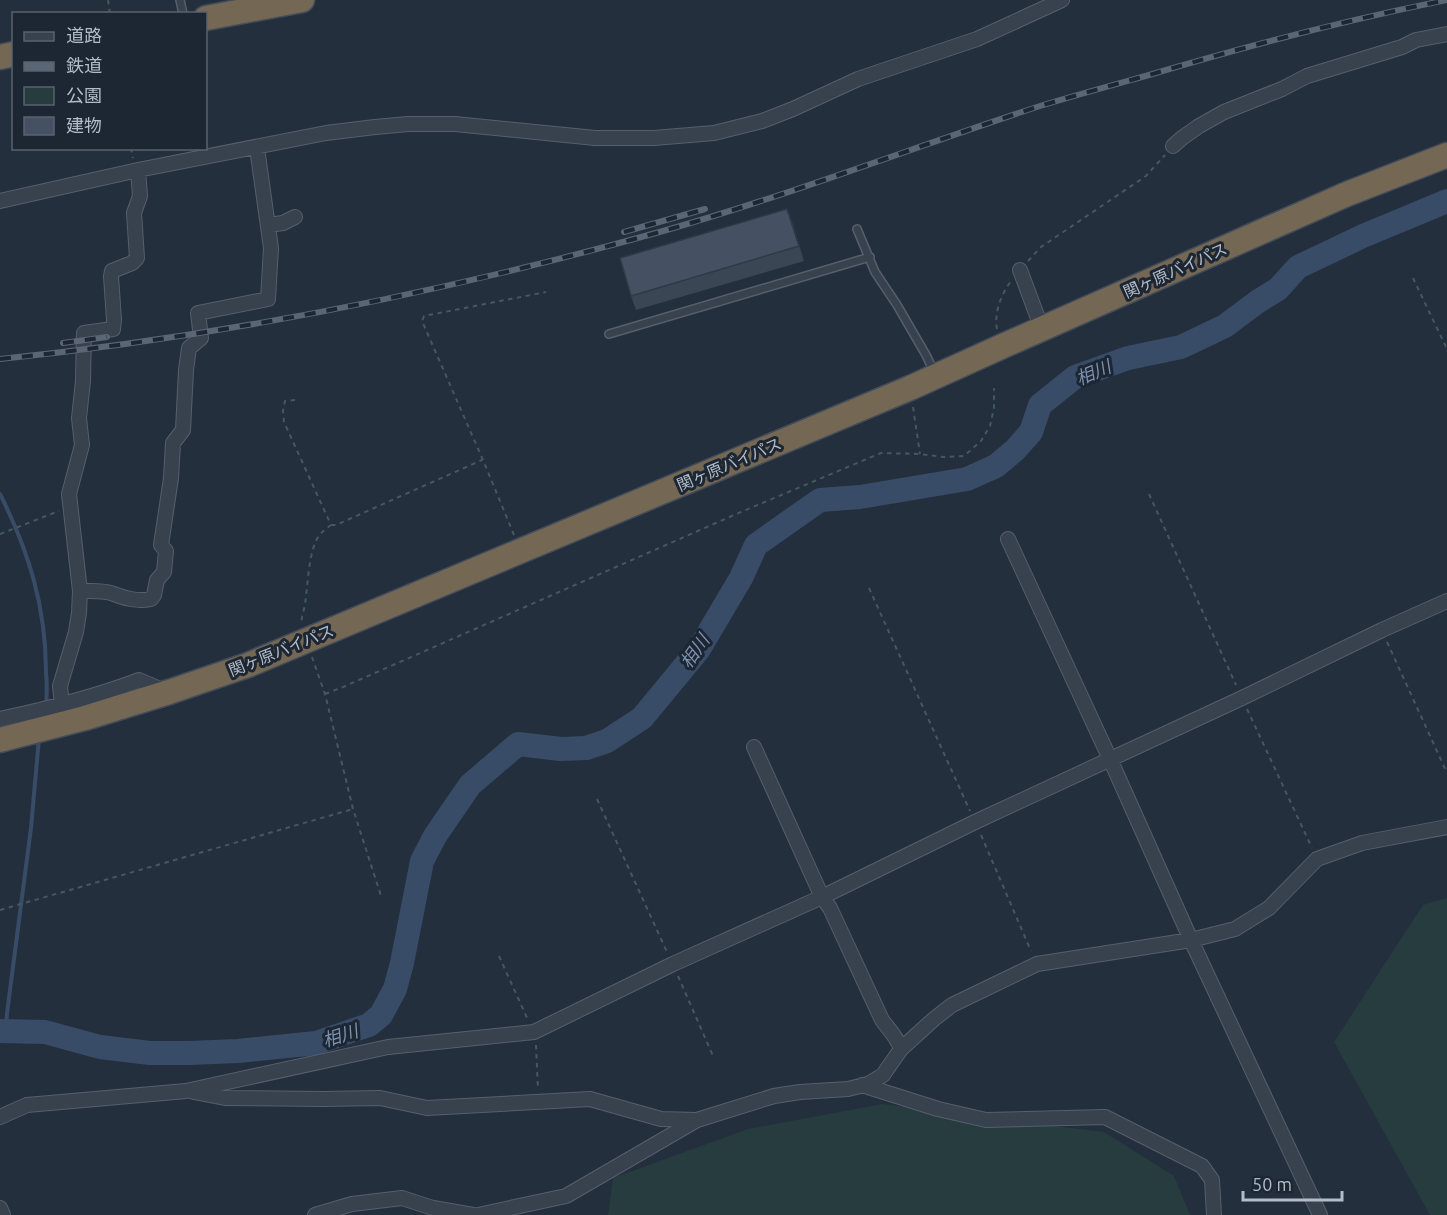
<svg xmlns="http://www.w3.org/2000/svg" width="1447" height="1215" viewBox="0 0 1447 1215" font-family="Ubuntu,'Noto Sans JP',sans-serif">
<style>
.green{fill:#263c3f}
.lines{fill:none;stroke-linecap:round;stroke-linejoin:round}
.stream{stroke:#394c67;stroke-width:4}
.river{stroke:#394c67;stroke-width:24}
.lane-casing{stroke:#565f6c;stroke-width:10}
.street-casing{stroke:#565f6c;stroke-width:16}
.highway-casing{stroke:#434c59;stroke-width:27}
.path{stroke:#44595c;stroke-width:2;stroke-dasharray:4.5 4.5;stroke-linecap:butt}
.lane{stroke:#38414e;stroke-width:7}
.street{stroke:#38414e;stroke-width:14}
.highway{stroke:#746855;stroke-width:24}
.rail-casing{stroke:#5a6575;stroke-width:6}
.rail{stroke:#1d2633;stroke-width:4;stroke-dasharray:11;stroke-linecap:butt}
.wall{fill:#3b4654}
.shaded-wall{fill:#303945}
.building{fill:#455162;stroke:#303945;stroke-width:1.5}
.labels{text-anchor:middle;dominant-baseline:central;stroke-width:6;stroke-linejoin:round;paint-order:stroke}
.street-label{font-size:16px;fill:#b4bcc9;stroke:#1d2633}
.water-label{font-size:18px;font-style:italic;fill:#7c92b1;stroke:#1d2633}
</style>
<rect width="100%" height="100%" fill="#242f3e"/>
<path class="green" d="M 1447,898 L 1447,1215 L 1430,1215 L 1334,1042 L 1423,905 Z
M 882,1104 L 1104,1132 L 1174,1176 L 1190,1215 L 608,1215 L 613,1178 L 748,1129 Z"/>
<g class="lines">
<path class="stream" d="M 0,494 C 29,552 46,607 46,672 C 47,683 47,694 46,705
M 6,1030 L 7,1013 L 31,828 L 39,738"/>
<path class="river" d="M 0,1031 L 45,1032 L 100,1047 L 150,1053 L 189,1053 L 238,1051 L 316,1043 L 369,1025 L 381,1015 L 395,989 L 402,963 L 422,861 L 435,836 L 470,785 L 518,744 L 561,749 L 586,748 L 607,741 L 642,718 L 699,649 L 741,578 L 756,545 L 820,500 L 860,497 L 967,479 L 996,466 L 1015,450 L 1031,432 L 1040,405 L 1075,377 L 1128,358 L 1181,347 L 1225,326 L 1257,302 L 1278,289 L 1298,267 L 1363,236 L 1447,201"/>
<defs>
<path id="lane" d="M 180,0 L 183,14
M 857,229 L 875,272 L 897,305 L 926,355 L 934,372
M 609,334 L 870,257"/>
<path id="street" d="M 1173,146 L 1182,138 L 1199,126 L 1224,112 L 1282,89 L 1307,76 L 1402,47 L 1416,40 L 1447,34
M 0,201 L 138,170 L 326,133 L 375,127 L 408,124 L 455,124 L 595,138 L 654,138 L 714,133 L 762,121 L 793,109 L 858,79 L 977,39 L 1062,0
M 268,225 L 283,223 L 295,217
M 1020,270 L 1042,329
M 1008,539 L 1110,759 L 1191,940 L 1320,1215
M 80,591 L 69,494 L 82,445 L 79,418 L 83,381 L 84,333 L 113,329 L 114,320 L 111,276 L 112,271 L 132,263 L 137,258 L 134,213 L 140,196 L 138,170
M 62,705 L 60,686 L 76,632 L 79,613 L 80,591 C 90,591 102,590 111,593 C 124,598 137,602 151,599 L 154,595 L 157,580 L 164,572 L 166,551 L 161,545 L 171,478 L 173,443 L 183,430 L 186,370 L 189,348 L 201,338 L 198,313 L 268,299 L 271,248 L 257,148
M 0,719 C 47,709 94,697 139,680 L 167,692
M 754,747 L 822,897 L 830,908 L 882,1020 C 889,1030 897,1037 901,1049
M 862,1085 L 938,1109 L 986,1120 L 1105,1117 L 1202,1166 L 1212,1180 L 1214,1215
M 194,1092 L 225,1098 L 324,1099 L 380,1098 L 427,1108 L 590,1099 L 661,1119 L 695,1120
M 0,1117 L 27,1105 L 186,1091 L 388,1047 L 534,1032 L 673,964 L 822,897 L 975,822 L 1242,698 L 1382,630 L 1447,601
M 0,1208 L 3,1215
M 315,1215 L 352,1204 L 402,1198 L 433,1208 L 473,1215
M 478,1215 L 566,1196 L 697,1120 L 774,1096 L 800,1092 L 848,1089 L 868,1084 L 883,1075 L 901,1049 L 934,1019 L 952,1005 L 1037,964 L 1191,940 L 1235,929 L 1269,908 L 1317,859 L 1362,843 L 1447,827"/>
<path id="highway" d="M 206,18 L 302,0
M 0,57 L 14,54
M 0,740 L 85,718 L 169,692 L 248,665 L 910,388 L 1005,345 L 1347,194 L 1447,155"/>
</defs>
<use href="#lane" class="lane-casing"/>
<use href="#street" class="street-casing"/>
<use href="#highway" class="highway-casing"/>
<path class="path" d="M 108,0 L 110,14
M 131,148 L 133,158
M 1028,261 L 1041,247 L 1146,176 L 1165,155
M 1413,278 L 1447,349
M 997,329 C 994,312 1001,295 1011,281
M 295,400 L 285,401 L 283,411 L 284,422 L 331,525 C 324,530 318,535 315,543 C 308,562 308,584 305,604 C 304,611 301,616 302,622
M 913,407 L 920,454
M 1149,494 L 1236,685
M 331,525 L 336,525 L 482,460
M 0,534 L 59,511
M 514,535 L 483,460 L 422,321 L 424,316 L 546,292
M 869,588 L 970,811
M 1387,642 L 1447,773
M 312,657 L 325,694 L 353,809 L 382,899
M 325,694 L 343,687 L 741,512 L 881,453 L 920,454 L 943,457 L 964,456 L 981,441 L 990,426 L 994,408 L 994,388
M 1247,709 L 1312,848
M 597,799 L 667,952
M 981,835 L 1031,951
M 0,910 L 353,809
M 499,956 L 528,1020
M 678,976 L 713,1056
M 536,1045 L 538,1090"/>
<use href="#lane" class="lane"/>
<use href="#street" class="street"/>
<use href="#highway" class="highway"/>
<defs>
<path id="rail" d="M 624,232 L 705,209
M 63,343 L 107,337
M 0,359 C 224,336 446,292 663,231 C 790,195 914,147 1040,106 C 1076,95 1113,85 1149,75 C 1247,46 1346,20 1447,0"/>
</defs>
<use href="#rail" class="rail-casing"/>
<use href="#rail" class="rail"/>
</g>
<path class="wall" d="M 793,224 L 804,261 L 636,310 L 631,296 Z"/>
<path class="shaded-wall" d="M 787,209 L 793,224 L 804,261 L 799,246 Z"/>
<path class="building" d="M 787,209 L 799,246 L 631,296 L 620,258 Z"/>
<g class="labels">
<g class="street-label">
<text transform="translate(1175 270) rotate(-24)">関ヶ原バイパス</text>
<text transform="translate(729 464) rotate(-23)">関ヶ原バイパス</text>
<text transform="translate(281 650) rotate(-22)">関ヶ原バイパス</text>
</g>
<g class="water-label">
<text transform="translate(1093 372) rotate(-23)">相川</text>
<text transform="translate(694 651) rotate(-55)">相川</text>
<text transform="translate(340 1035) rotate(-18)">相川</text>
</g>
</g>
<rect x="12" y="12" width="195" height="138" fill="#1d2633" stroke="#59626f" stroke-width="1.5"/>
<rect x="24" y="32" width="30" height="9" fill="#38414e" stroke="#59626f" stroke-width="1.5"/>
<text x="66" y="42" font-size="18" fill="#b4bcc9">道路</text>
<rect x="24" y="62" width="30" height="9" fill="#5a6575" stroke="#59626f" stroke-width="1.5"/>
<text x="66" y="72" font-size="18" fill="#b4bcc9">鉄道</text>
<rect x="24" y="87" width="30" height="18" fill="#263c3f" stroke="#59626f" stroke-width="1.5"/>
<text x="66" y="102" font-size="18" fill="#b4bcc9">公園</text>
<rect x="24" y="117" width="30" height="18" fill="#455162" stroke="#59626f" stroke-width="1.5"/>
<text x="66" y="132" font-size="18" fill="#b4bcc9">建物</text>
<path d="M1243 1191v9h99v-9" fill="none" stroke="#b4bcc9" stroke-width="3"/>
<text x="1252" y="1191" font-size="18" fill="#b4bcc9" stroke="#1d2633" stroke-width="4.5" paint-order="stroke">50 m</text>
</svg>
